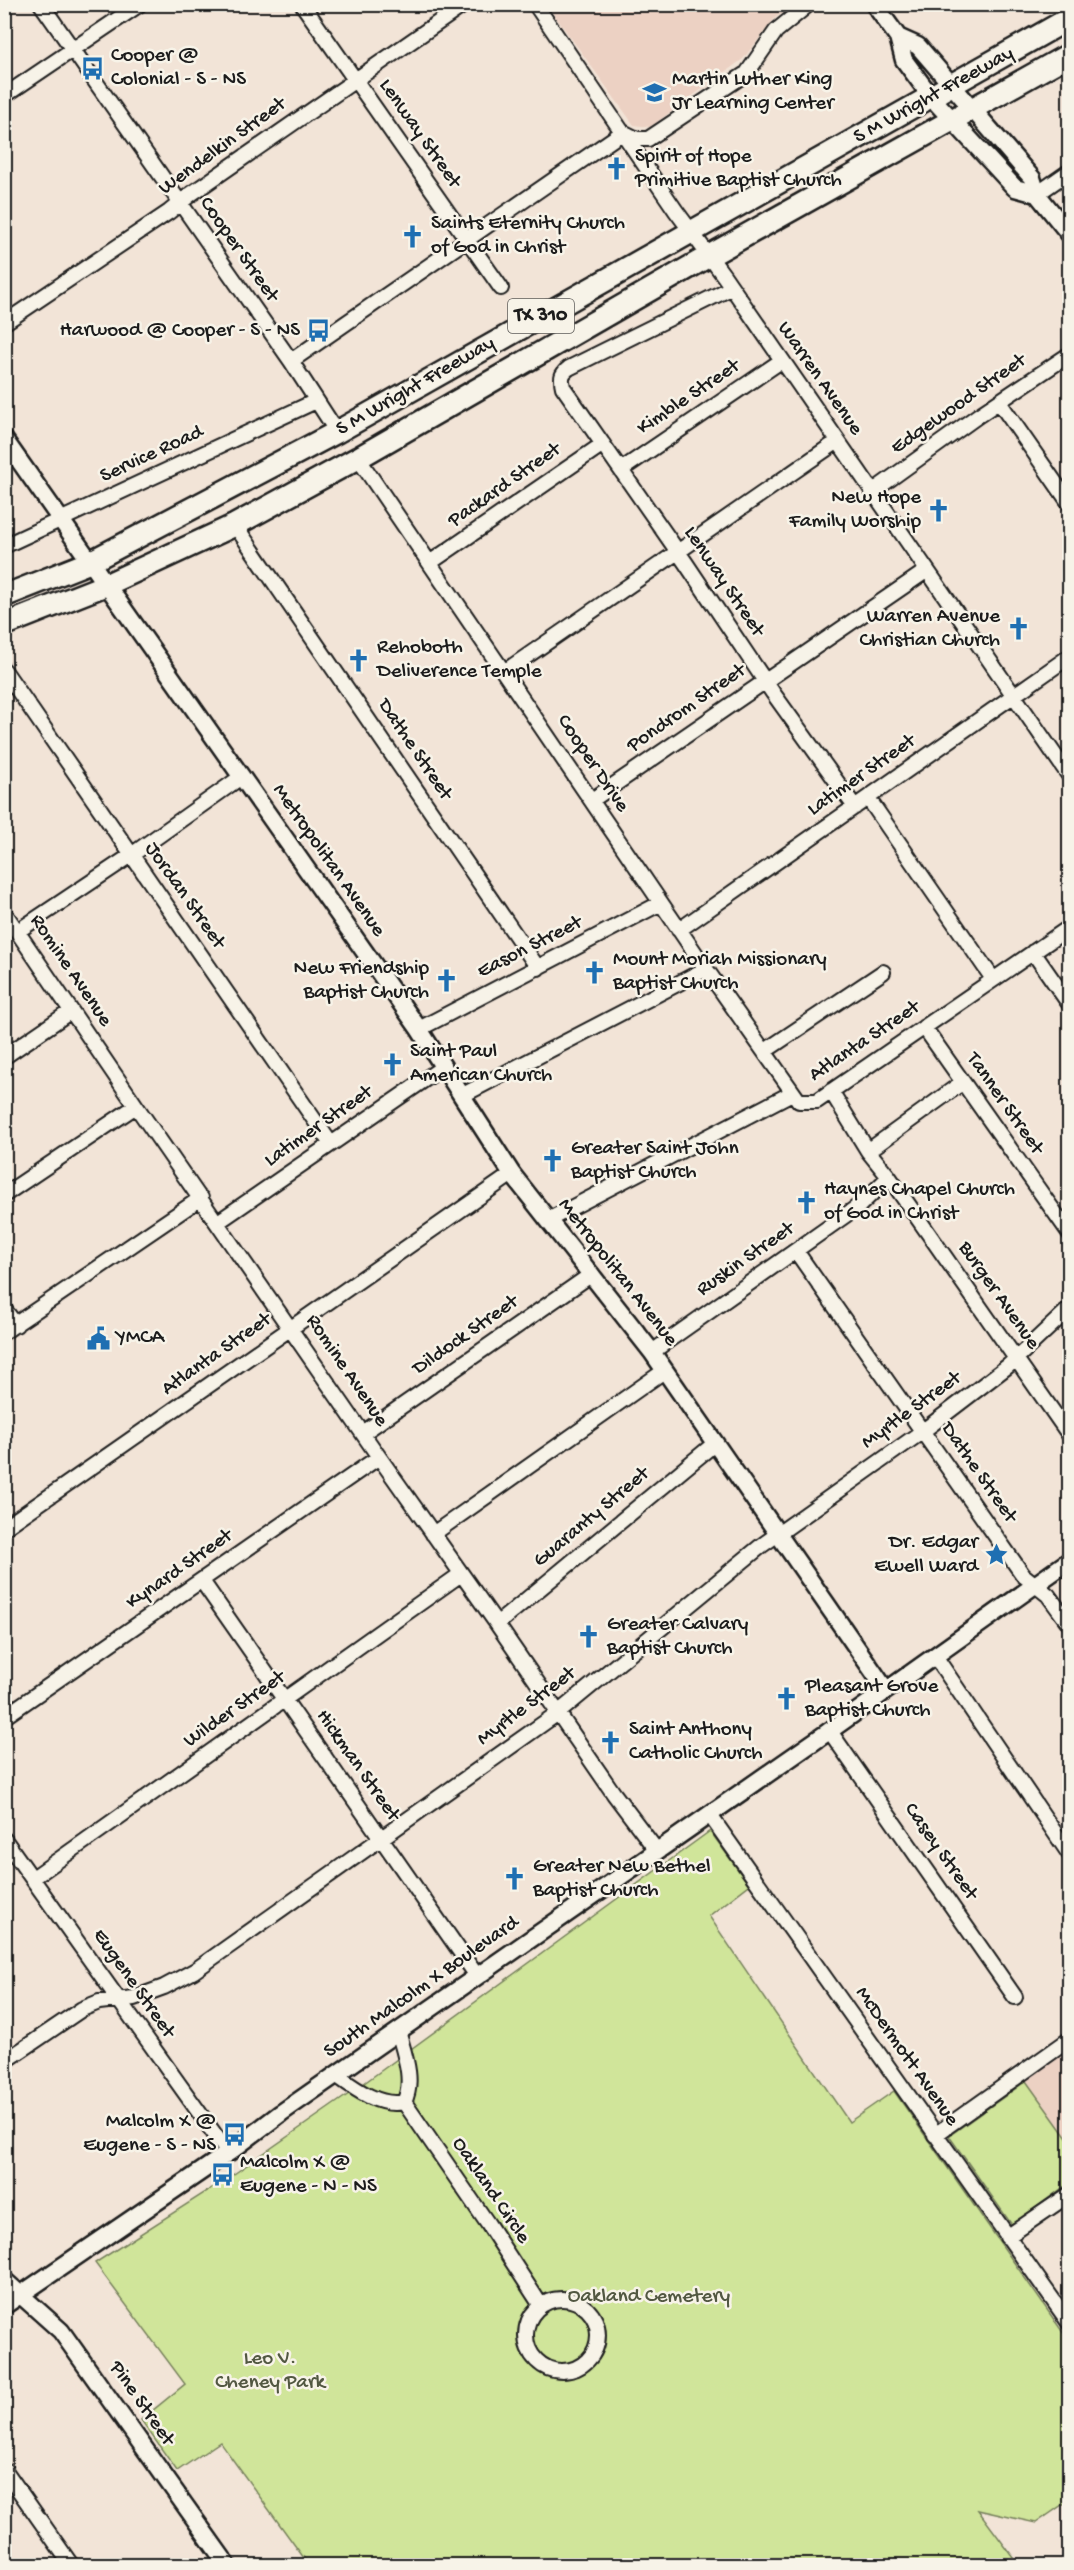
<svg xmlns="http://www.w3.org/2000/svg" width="1074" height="2570" viewBox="0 0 1074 2570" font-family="'Gochi Hand',sans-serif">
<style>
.built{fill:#ecd1c3}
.green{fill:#d0e59a;stroke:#76805b;stroke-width:1.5}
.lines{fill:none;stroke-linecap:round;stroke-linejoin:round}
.minor-casing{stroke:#1c1c1c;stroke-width:18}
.tertiary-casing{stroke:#1c1c1c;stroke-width:21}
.primary-casing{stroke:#1c1c1c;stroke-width:26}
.minor{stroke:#f7f3e8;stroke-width:14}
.tertiary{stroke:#f7f3e8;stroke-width:16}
.primary{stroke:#f7f3e8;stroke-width:21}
.labels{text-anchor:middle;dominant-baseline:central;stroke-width:5;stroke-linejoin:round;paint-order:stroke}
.shield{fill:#f7f3e8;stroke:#5e5c59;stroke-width:1.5}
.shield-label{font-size:20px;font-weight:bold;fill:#1c1c1c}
.poi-label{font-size:21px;fill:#1c1c1c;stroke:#f7f3e8;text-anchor:start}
.street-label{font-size:21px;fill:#1c1c1c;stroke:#f7f3e8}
.park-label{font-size:21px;fill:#525842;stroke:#f7f3e8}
</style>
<rect width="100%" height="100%" fill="#f2e4d7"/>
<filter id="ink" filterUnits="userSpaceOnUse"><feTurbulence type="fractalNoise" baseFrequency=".0167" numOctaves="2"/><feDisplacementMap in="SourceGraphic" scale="12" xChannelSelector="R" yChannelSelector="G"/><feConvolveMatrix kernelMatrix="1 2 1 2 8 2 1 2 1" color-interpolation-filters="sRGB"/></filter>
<g filter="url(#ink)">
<path class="built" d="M 547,5 L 794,5 L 775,18 L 743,59 L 650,127 L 634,125 Z
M 1069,2050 L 1069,2141 L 1026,2081 Z"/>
<path class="green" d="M 710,1831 L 749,1885 L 709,1916 L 849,2122 L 894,2091 L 1069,2341 L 1069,2500 L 1036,2523 L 978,2510 L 1019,2565 L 309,2565 L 220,2442 L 177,2471 L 141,2420 L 185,2384 L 95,2263 L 234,2174 L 356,2089 Z
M 1026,2081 L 1069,2141 L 1069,2183 L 1012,2225 L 949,2136 Z"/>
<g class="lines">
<defs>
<path id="minor" d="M 41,4 L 291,361 L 337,432
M 302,4 L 501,288
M 535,4 L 676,211 L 724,276 L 1070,777
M 4,96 L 140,4
M 623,132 L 637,139 L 648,139 L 747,73 L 776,31 L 809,4
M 1037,194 L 1070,171
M 731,288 L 569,368 C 561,374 561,378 563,387 L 685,562 L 773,693 L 855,807
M 4,323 L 169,212 L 191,194 L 465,4
M 291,361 L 623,132
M 999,402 L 1070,504
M 358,458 L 706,969 L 799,1101 L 817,1101 L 1070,927
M 621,470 L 781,361
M 872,492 L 979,415 L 1070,354
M 235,525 L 538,968
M 4,546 L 316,401
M 431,562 L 603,444
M 4,670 L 331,1144
M 504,672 L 838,441
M 868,798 L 993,979
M 592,800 L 926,571
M 4,912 L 136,1106 L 379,1457 L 497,1624 L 614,1794 L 657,1851
M 679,930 L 1070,656
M 18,931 L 130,856 L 241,777
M 1033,952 L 1070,1005
M 924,1027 L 1070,1234
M 419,1029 L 661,903
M 765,1051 L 883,972
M 4,1057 L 71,1011
M 831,1091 L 868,1151 L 889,1177 L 1070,1436
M 463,1095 L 706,969
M 868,1151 L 963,1082
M 4,1195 L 136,1106
M 548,1220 L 792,1093
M 218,1222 L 443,1067
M 796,1251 L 1023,1575 L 1048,1595 L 1070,1625
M 4,1309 L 16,1325
M 4,1332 L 201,1198
M 652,1352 L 860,1205 L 889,1177
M 363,1433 L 592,1274
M 4,1528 L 512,1174
M 433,1534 L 664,1371
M 202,1581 L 477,1976
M 497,1624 L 714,1444
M 935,1656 L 1070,1855
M 4,1717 L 379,1457
M 829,1730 L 1015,1997
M 709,1814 L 1070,2324
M 4,1839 L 228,2153
M 33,1878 L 461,1574
M 4,2062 L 82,2009 L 99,2002 L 134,1998 L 164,1987 L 194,1971 L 558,1713 L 761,1546 L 923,1431 L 1008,1366 L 1070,1308
M 336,2075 C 354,2088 380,2108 404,2102 C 415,2081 404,2053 398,2031
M 404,2102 L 488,2224 L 540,2304
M 935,2135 L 1070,2039
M 1007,2237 L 1070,2194
M526 2335a36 36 0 1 1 72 0a36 36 0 1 1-72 0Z
M 4,2469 L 72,2566"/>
<path id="tertiary" d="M 874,4 L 898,37 L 904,60 L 932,98 L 1015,188 L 1037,194
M 898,37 L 918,46 L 1032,178 L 1037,194 L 1070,235
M 4,439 L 419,1029 L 512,1174 L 652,1352 L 886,1690
M 4,2280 L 61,2331 L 228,2566
M 4,2306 L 228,2153 L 281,2113 L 835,1727 L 1070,1560"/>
<path id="primary" d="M 4,596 L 90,562 L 337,432 L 1070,18
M 4,625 L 108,584 L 235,525 L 358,458 L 709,256 L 1070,54"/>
</defs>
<use href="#minor" class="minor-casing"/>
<use href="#tertiary" class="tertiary-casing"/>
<use href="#primary" class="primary-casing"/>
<use href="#minor" class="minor"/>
<use href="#tertiary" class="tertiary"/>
<use href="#primary" class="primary"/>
</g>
</g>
<defs>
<symbol id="bus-bare" viewBox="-9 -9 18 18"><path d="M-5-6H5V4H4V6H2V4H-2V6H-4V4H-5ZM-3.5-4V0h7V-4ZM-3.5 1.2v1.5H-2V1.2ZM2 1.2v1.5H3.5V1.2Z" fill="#1f6fb2" stroke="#f7f3e8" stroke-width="2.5" paint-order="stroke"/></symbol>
<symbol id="school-bare" viewBox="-9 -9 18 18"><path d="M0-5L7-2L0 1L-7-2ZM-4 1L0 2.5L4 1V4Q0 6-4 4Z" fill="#1f6fb2" stroke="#f7f3e8" stroke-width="2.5" paint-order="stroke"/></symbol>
<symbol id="church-bare" viewBox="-9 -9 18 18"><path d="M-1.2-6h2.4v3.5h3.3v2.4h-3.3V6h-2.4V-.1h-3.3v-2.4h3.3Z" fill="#1f6fb2" stroke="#f7f3e8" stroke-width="2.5" paint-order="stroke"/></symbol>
<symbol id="civic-bare" viewBox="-9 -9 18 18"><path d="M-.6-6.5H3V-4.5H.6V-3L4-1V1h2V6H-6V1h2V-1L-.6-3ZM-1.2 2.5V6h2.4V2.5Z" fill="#1f6fb2" stroke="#f7f3e8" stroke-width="2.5" paint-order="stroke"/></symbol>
<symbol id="sight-bare" viewBox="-9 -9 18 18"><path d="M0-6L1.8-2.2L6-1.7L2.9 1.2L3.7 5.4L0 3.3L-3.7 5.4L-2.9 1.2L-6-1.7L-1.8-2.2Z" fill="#1f6fb2" stroke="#f7f3e8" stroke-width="2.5" paint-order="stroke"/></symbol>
</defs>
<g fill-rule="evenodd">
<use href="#bus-bare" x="76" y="52" width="33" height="33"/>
<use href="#school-bare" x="638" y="76" width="33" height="33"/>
<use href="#church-bare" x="600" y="152" width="33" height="33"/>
<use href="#church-bare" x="396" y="220" width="33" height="33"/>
<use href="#bus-bare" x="302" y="314" width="33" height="33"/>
<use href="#church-bare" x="922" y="494" width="33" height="33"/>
<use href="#church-bare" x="1002" y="612" width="33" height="33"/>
<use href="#church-bare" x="342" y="644" width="33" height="33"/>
<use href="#church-bare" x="578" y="956" width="33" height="33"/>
<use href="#church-bare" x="430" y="964" width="33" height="33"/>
<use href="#church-bare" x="376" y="1048" width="33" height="33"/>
<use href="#church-bare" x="536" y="1144" width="33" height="33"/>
<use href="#church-bare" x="790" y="1186" width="33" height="33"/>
<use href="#civic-bare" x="82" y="1322" width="33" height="33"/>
<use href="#sight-bare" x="980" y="1538" width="33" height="33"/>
<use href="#church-bare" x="572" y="1620" width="33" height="33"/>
<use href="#church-bare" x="770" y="1682" width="33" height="33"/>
<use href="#church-bare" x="594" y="1726" width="33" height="33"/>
<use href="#church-bare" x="498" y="1862" width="33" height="33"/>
<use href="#bus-bare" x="218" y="2118" width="33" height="33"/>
<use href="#bus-bare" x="206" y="2158" width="33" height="33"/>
</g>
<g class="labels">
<rect class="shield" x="508" y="299" width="66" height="34" rx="4.5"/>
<g class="shield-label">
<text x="541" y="316">TX 310</text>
</g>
<g class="poi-label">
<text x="111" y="56">Cooper @<tspan x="111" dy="24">Colonial - S - NS</tspan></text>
<text x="672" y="80">Martin Luther King<tspan x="672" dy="24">Jr Learning Center</tspan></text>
<text x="635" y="157">Spirit of Hope<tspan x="635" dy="24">Primitive Baptist Church</tspan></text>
<text x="431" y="224">Saints Eternity Church<tspan x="431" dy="24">of God in Christ</tspan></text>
<text x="300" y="331" text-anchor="end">Harwood @ Cooper - S - NS</text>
<text x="921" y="498" text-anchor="end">New Hope<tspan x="921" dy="24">Family Worship</tspan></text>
<text x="1000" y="617" text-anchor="end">Warren Avenue<tspan x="1000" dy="24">Christian Church</tspan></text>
<text x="377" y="648">Rehoboth<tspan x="377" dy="24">Deliverence Temple</tspan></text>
<text x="613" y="960">Mount Moriah Missionary<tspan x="613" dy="24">Baptist Church</tspan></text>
<text x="429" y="969" text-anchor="end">New Friendship<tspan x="429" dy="24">Baptist Church</tspan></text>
<text x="410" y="1052">Saint Paul<tspan x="410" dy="24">American Church</tspan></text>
<text x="571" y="1149">Greater Saint John<tspan x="571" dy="24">Baptist Church</tspan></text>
<text x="824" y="1190">Haynes Chapel Church<tspan x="824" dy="24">of God in Christ</tspan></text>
<text x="116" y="1338">YMCA</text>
<text x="978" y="1543" text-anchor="end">Dr. Edgar<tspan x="978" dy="24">Ewell Ward</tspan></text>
<text x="607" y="1625">Greater Calvary<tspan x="607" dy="24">Baptist Church</tspan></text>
<text x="805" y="1687">Pleasant Grove<tspan x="805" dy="24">Baptist Church</tspan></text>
<text x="629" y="1730">Saint Anthony<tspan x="629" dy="24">Catholic Church</tspan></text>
<text x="533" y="1867">Greater New Bethel<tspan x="533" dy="24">Baptist Church</tspan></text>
<text x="216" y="2122" text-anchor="end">Malcolm X @<tspan x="216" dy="24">Eugene - S - NS</tspan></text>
<text x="240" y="2163">Malcolm X @<tspan x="240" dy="24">Eugene - N - NS</tspan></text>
</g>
<g class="street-label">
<text transform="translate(934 96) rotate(-29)">S M Wright Freeway</text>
<text transform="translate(419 134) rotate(55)">Lenway Street</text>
<text transform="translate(223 147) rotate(-36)">Wendelkin Street</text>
<text transform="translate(238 250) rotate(55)">Cooper Street</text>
<text transform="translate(819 379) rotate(55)">Warren Avenue</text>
<text transform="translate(416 387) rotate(-30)">S M Wright Freeway</text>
<text transform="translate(689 398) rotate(-34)">Kimble Street</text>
<text transform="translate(959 405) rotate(-35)">Edgewood Street</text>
<text transform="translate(152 455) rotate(-25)">Service Road</text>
<text transform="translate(505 486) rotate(-35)">Packard Street</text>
<text transform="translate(723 582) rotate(56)">Lenway Street</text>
<text transform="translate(687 709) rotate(-35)">Pondrom Street</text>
<text transform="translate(414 750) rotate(56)">Dathe Street</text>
<text transform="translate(592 764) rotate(56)">Cooper Drive</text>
<text transform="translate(862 776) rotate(-35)">Latimer Street</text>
<text transform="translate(328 861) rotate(55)">Metropolitan Avenue</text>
<text transform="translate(184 896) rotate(55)">Jordan Street</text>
<text transform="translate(530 948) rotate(-27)">Eason Street</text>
<text transform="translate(70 971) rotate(56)">Romine Avenue</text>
<text transform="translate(865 1042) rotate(-34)">Atlanta Street</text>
<text transform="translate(1004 1104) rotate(55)">Tanner Street</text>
<text transform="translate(319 1127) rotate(-35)">Latimer Street</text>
<text transform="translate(746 1260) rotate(-35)">Ruskin Street</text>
<text transform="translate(617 1273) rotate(52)">Metropolitan Avenue</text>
<text transform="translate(998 1296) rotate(55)">Burger Avenue</text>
<text transform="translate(466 1336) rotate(-35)">Dildock Street</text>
<text transform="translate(217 1355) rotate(-35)">Atlanta Street</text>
<text transform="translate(346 1371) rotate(56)">Romine Avenue</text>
<text transform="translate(912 1411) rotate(-36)">Myrtle Street</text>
<text transform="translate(978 1473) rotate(55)">Dathe Street</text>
<text transform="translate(592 1518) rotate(-40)">Guaranty Street</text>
<text transform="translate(180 1570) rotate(-35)">Kynard Street</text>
<text transform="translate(527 1707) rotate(-37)">Myrtle Street</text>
<text transform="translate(235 1710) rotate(-35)">Wilder Street</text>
<text transform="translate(357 1766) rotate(55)">Hickman Street</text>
<text transform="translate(940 1852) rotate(55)">Casey Street</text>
<text transform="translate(133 1984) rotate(55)">Eugene Street</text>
<text transform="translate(422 1988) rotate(-35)">South Malcolm X Boulevard</text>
<text transform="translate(906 2057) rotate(55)">McDermott Avenue</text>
<text transform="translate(490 2191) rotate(56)">Oakland Circle</text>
<text transform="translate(141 2404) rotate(55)">Pine Street</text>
</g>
<g class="park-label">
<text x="649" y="2297">Oakland Cemetery</text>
<text x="270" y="2359">Leo V.<tspan x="270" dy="24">Cheney Park</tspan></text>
</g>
</g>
<rect width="1074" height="2570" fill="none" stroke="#f7f3e8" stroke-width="24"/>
<rect x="12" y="12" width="1050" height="2546" fill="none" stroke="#1c1c1c" stroke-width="2" filter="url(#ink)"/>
</svg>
